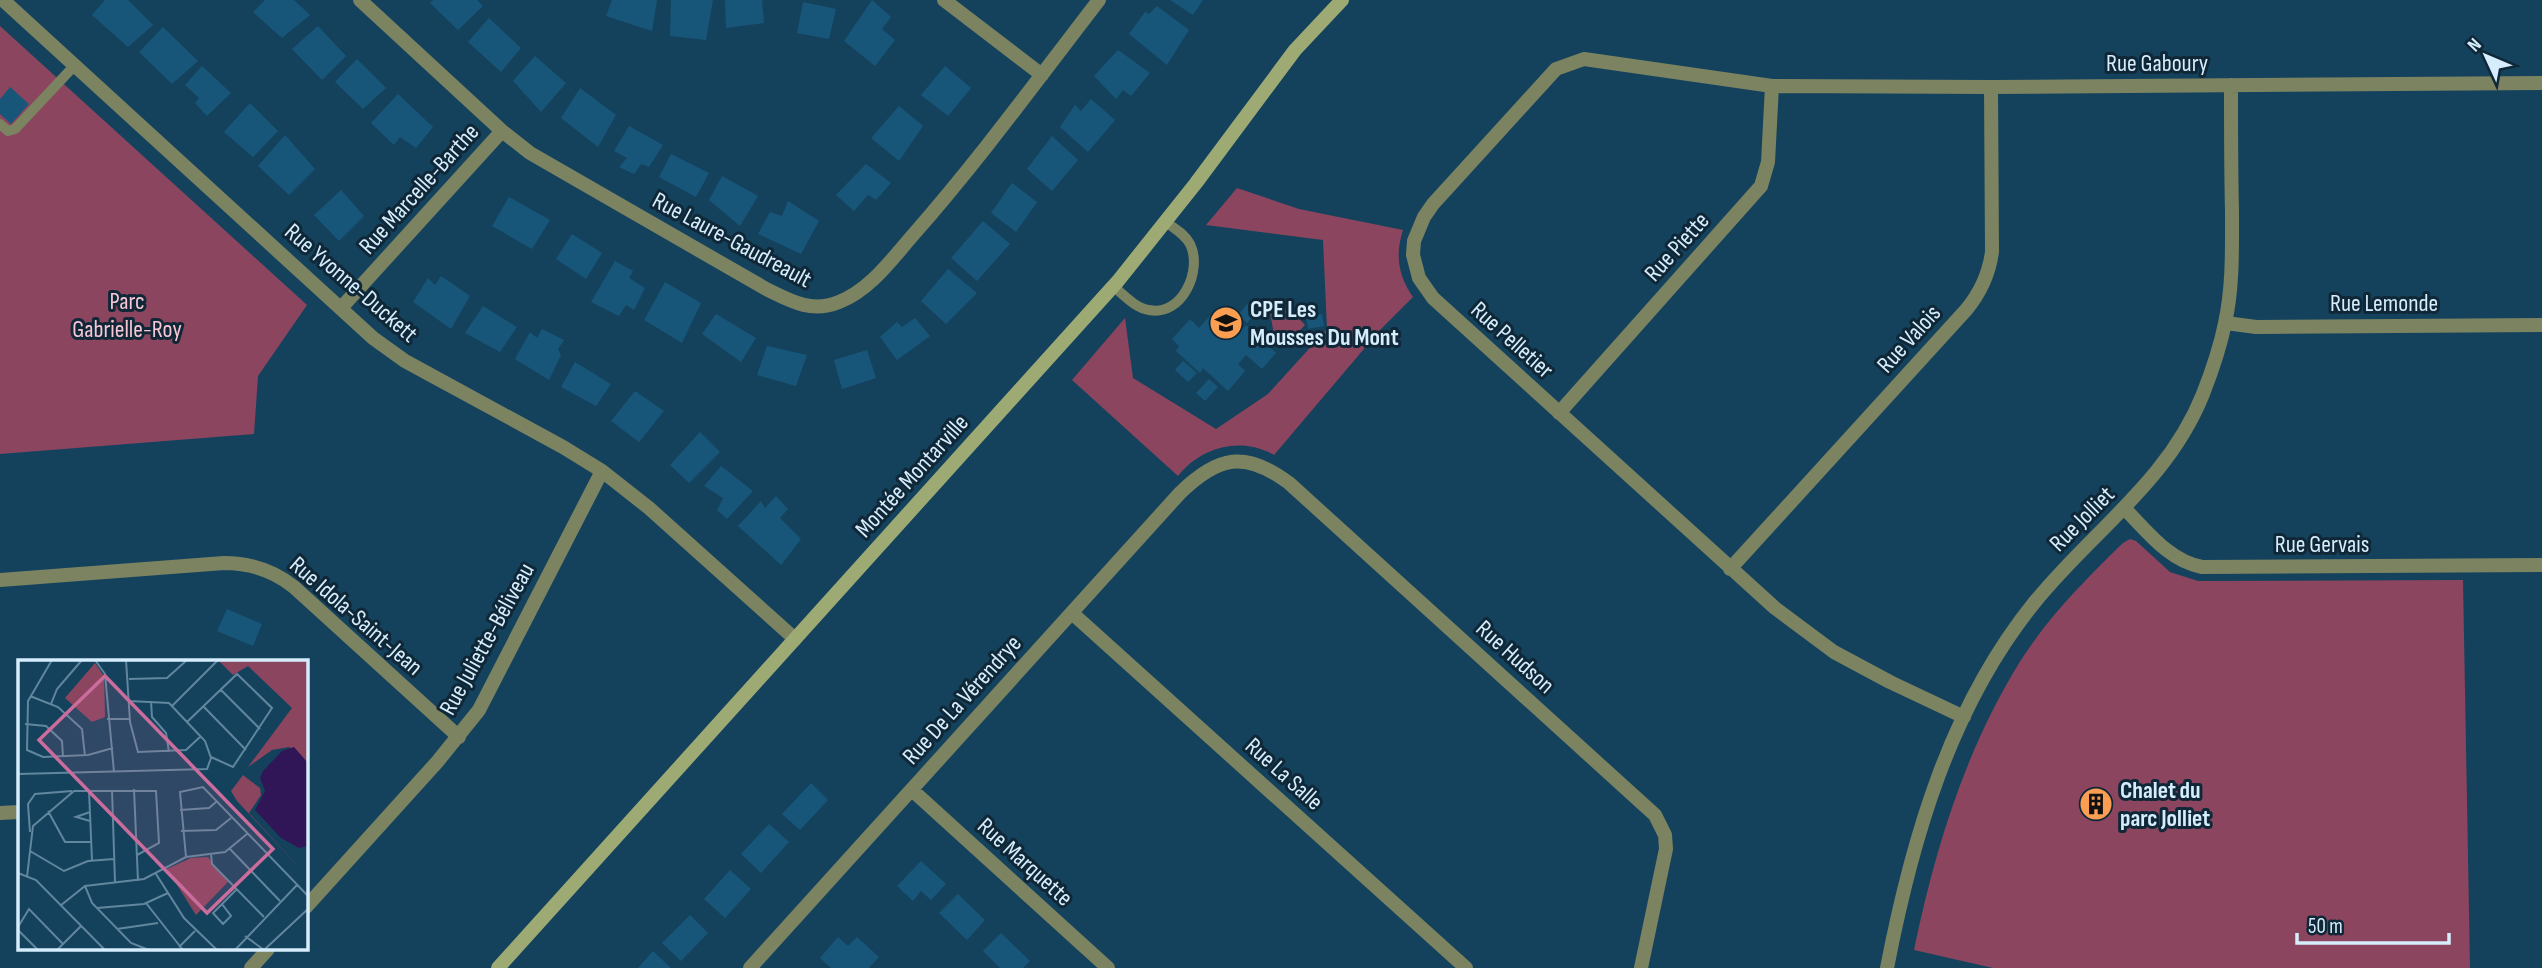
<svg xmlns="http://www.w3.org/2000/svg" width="2542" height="968" viewBox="0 0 2542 968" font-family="'Sofia Sans Condensed',sans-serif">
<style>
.green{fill:#8b455f}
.building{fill:#185679}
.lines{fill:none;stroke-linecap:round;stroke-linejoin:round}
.lane{stroke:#7c8361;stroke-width:10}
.street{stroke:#7c8361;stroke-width:14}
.secondary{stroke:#9eaa73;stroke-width:14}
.labels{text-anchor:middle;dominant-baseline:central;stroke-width:6;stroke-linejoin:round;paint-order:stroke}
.street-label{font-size:24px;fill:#d5edfd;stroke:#0f2736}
.park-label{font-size:24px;fill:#f7c7d6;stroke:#0f2736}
.poi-label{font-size:24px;font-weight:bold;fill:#d5edfd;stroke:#0f2736;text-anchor:start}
.inset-road{fill:none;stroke:#61869d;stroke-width:2}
.view{fill:#ca6d9c;fill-opacity:0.15;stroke:#ca6d9c;stroke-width:3.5}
.inset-edge{fill:none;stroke:#d5edfd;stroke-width:3.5}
</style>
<rect width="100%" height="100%" fill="#14425d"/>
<path class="green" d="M 0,26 L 307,305 L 258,376 L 254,434 L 0,454 Z
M 1237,188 L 1299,209 L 1403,230 C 1395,254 1398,276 1413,297 L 1380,330 L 1274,455 C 1241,436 1201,447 1178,476 L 1072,380 L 1125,318 L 1133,378 L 1216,429 L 1268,394 L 1327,329 L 1323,240 L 1206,225 Z
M 1269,307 L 1290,309 L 1305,325 L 1283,348 L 1275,340 Z
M 2130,539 L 2136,541 L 2170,572 L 2198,581 L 2463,580 L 2470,968 L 1993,968 L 1914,950 C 1935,848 1966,748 2021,660 C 2049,616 2086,579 2123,543 Z"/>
<path class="building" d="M 105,0 L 128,0 L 153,25 L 128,47 L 92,15 Z
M 265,0 L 294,0 L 310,15 L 282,38 L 253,12 Z
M 433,0 L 477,0 L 483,6 L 458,30 L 430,3 Z
M 612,0 L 657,0 L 652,31 L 606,16 Z
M 671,0 L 713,0 L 706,40 L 670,36 Z
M 725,0 L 762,0 L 764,23 L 726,28 Z
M 872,0 L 891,17 L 882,29 L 895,40 L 875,66 L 844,41 Z
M 1170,0 L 1203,0 L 1193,15 Z
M 803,2 L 836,9 L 829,39 L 797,33 Z
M 1157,6 L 1189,30 L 1167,65 L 1129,34 L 1145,12 L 1149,14 Z
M 489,18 L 521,48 L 501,72 L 468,42 Z
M 318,26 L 346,56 L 322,80 L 292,49 Z
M 163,27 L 198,61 L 172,84 L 139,52 Z
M 1118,50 L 1150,73 L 1131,96 L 1123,90 L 1116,99 L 1094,76 Z
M 535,56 L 566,83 L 541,112 L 513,81 Z
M 357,59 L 386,88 L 363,109 L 335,82 Z
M 202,66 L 231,93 L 207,116 L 195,103 L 199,98 L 185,85 Z
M 945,66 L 971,88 L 948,116 L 921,95 Z
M 10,87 L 29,104 L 11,124 L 0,114 L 0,99 Z
M 580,88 L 616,115 L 598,147 L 561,118 Z
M 398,94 L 433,127 L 416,148 L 400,137 L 394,145 L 371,123 Z
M 1091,99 L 1115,120 L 1088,152 L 1060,127 L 1075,105 L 1081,111 Z
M 250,103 L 278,131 L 253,157 L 224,132 Z
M 899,106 L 923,126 L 899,161 L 871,138 Z
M 629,126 L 663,145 L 649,167 L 641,164 L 634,174 L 619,167 L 627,158 L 614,151 Z
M 285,135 L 315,169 L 289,195 L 258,166 Z
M 1052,136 L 1078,160 L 1052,191 L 1027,169 Z
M 671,154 L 709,173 L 696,197 L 659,177 Z
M 866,164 L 891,183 L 876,200 L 868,195 L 854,211 L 836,195 Z
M 722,176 L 758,196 L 740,226 L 709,200 Z
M 1012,183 L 1037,202 L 1016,232 L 991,213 Z
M 341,190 L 364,216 L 339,241 L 314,215 Z
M 509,197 L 550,220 L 532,249 L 492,226 Z
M 788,201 L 819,221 L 801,254 L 758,234 L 770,212 L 782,216 Z
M 983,221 L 1010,244 L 977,281 L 951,258 Z
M 572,234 L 602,253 L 586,279 L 556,259 Z
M 615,261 L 633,271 L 629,278 L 645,288 L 634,310 L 626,305 L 619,316 L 591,302 Z
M 948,269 L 977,293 L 946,324 L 921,301 Z
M 441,276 L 470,296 L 451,329 L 413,302 L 428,278 L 435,285 Z
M 665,282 L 701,303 L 682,343 L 644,320 Z
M 1248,303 L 1262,306 L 1247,323 L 1238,315 Z
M 483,306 L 517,327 L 500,352 L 465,333 Z
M 1218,307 L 1243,329 L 1246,325 L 1276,353 L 1262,369 L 1246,355 L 1238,364 L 1245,371 L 1228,391 L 1203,368 L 1200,373 L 1176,351 L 1179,346 L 1172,339 L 1190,319 L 1199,328 Z
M 716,314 L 756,338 L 741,362 L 702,334 Z
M 1322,314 L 1324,326 L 1308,329 L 1306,316 Z
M 915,318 L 930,336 L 897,360 L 880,337 L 897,322 L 902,327 Z
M 542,329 L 564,340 L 558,349 L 561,355 L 549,380 L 515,359 L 530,332 L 537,338 Z
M 767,346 L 807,355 L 796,386 L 757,375 Z
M 867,350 L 876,378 L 842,389 L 834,360 Z
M 1183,361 L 1197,373 L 1188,382 L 1175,370 Z
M 575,362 L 611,384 L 596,406 L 561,387 Z
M 1209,379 L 1218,387 L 1205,401 L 1196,393 Z
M 635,391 L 664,411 L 639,442 L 611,421 Z
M 700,432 L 720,452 L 689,483 L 670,465 Z
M 721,466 L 753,491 L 727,519 L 717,510 L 723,498 L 704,486 Z
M 776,496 L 788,509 L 780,518 L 801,539 L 781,565 L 738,526 L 761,501 L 765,508 Z
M 227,609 L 262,624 L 253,646 L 217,631 Z
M 811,783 L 828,800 L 800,830 L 782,814 Z
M 2085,791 L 2107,792 L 2106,816 L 2085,817 Z
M 769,824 L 789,842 L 761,873 L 741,854 Z
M 921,861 L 946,884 L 931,900 L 921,891 L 913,901 L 897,886 Z
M 730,870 L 751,889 L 725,918 L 704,899 Z
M 958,894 L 985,920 L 967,940 L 939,913 Z
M 690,915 L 708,933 L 681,961 L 662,943 Z
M 1001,933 L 1030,961 L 1023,968 L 1000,968 L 983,951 Z
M 838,937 L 848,946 L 857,937 L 879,957 L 869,968 L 831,968 L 820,958 Z
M 653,951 L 671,968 L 638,968 Z"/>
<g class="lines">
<path class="lane" d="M 0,124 L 8,131 L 15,129 L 75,65
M 1113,286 C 1124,295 1135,308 1149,310 C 1182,317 1203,270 1190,244 C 1185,234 1175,229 1166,222"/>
<path class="street" d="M 3,0 L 373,338 L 405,361 L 563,447 L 602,471 L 649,508 L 795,639
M 360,0 L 502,131 L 530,153 L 768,290 C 792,302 812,313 839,302 C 870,290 892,259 913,235 C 979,160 1038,79 1099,0
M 944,0 L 1042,75
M 341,308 L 502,131
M 2226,323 L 2256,327 L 2542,325
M 1559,413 L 1761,186 L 1768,162 L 1772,86
M 2125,509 C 2147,531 2169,561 2202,567 L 2542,565
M 1730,569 L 1966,310 C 1981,292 1989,274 1992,252 L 1991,87
M 0,580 L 224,563 C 251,563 273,570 294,587 L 459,737
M 1072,613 L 1466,968
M 1964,717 L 1890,682 L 1834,652 L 1775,608 L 1433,298 L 1419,278 L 1413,255 L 1414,241 L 1424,217 L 1433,204 L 1556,69 L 1584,59 L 1772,86 L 1991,87 L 2542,83
M 912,790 L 1108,968
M 0,813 L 19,812
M 306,907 L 438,761 L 479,710 L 602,471
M 251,968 L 268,949
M 750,968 L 1180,493 C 1218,456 1245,450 1289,483 L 1655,815 L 1665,835 L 1666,849 L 1641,968
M 1887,968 C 1912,839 1950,707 2034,603 C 2092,531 2168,482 2203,394 C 2212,371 2220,348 2225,323 C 2233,287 2232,249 2232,212 C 2231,170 2231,128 2231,85"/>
<path class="secondary" d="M 498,968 L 1118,281 L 1196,183 L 1295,50 L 1342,0"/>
</g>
<defs>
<symbol id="school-disc" viewBox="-11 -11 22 22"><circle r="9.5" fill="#fb9e51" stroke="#0f2736"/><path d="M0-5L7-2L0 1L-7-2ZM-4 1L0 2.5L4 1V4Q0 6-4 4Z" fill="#111"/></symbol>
<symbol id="building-disc" viewBox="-11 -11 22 22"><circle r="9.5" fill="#fb9e51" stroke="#0f2736"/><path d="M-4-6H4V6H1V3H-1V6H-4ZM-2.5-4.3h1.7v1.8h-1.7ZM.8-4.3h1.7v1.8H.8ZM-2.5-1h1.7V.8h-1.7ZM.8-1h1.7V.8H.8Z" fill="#111"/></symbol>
</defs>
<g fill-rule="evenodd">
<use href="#school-disc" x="1207" y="304" width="38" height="38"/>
<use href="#building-disc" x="2077" y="785" width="38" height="38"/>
</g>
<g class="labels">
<g class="street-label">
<text x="2157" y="63">Rue Gaboury</text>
<text transform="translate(419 189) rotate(-48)">Rue Marcelle-Barthe</text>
<text transform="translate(732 240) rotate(28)">Rue Laure-Gaudreault</text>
<text transform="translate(1677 247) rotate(-48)">Rue Piette</text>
<text transform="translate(351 283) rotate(41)">Rue Yvonne-Duckett</text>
<text x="2384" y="303">Rue Lemonde</text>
<text transform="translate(1909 339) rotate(-48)">Rue Valois</text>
<text transform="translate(1512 340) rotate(42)">Rue Pelletier</text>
<text transform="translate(912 476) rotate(-48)">Montée Montarville</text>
<text transform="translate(2082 519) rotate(-45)">Rue Jolliet</text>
<text x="2322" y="544">Rue Gervais</text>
<text transform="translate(356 616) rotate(41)">Rue Idola-Saint-Jean</text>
<text transform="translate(487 639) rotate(-61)">Rue Juliette-Béliveau</text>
<text transform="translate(1515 657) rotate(42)">Rue Hudson</text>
<text transform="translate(962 700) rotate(-48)">Rue De La Vérendrye</text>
<text transform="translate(1284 774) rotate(42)">Rue La Salle</text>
<text transform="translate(1025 862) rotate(42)">Rue Marquette</text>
</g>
<g class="park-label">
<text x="127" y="301">Parc<tspan x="127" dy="28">Gabrielle-Roy</tspan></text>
</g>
<g class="poi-label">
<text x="1250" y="309">CPE Les<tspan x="1250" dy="28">Mousses Du Mont</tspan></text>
<text x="2120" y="790">Chalet du<tspan x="2120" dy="28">parc Jolliet</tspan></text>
</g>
</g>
<g transform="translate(18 660)">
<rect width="290" height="290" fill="#14425d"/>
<path d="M 290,0 L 290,103 L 271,87 L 254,90 L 230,107 L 274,48 L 230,6 L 215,15 L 201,1 ZM 77,3 L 86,16 L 87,57 L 74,62 L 47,38 ZM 225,115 L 242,128 L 243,135 L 231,153 L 290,217 L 219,141 L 213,131 ZM 190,197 L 210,222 L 178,255 L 149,209 L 173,198 Z" fill="#8b455f"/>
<path d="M 276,87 L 290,103 L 290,186 L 281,188 L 263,178 L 237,150 L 247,131 L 242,118 L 245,111 L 264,91 Z" fill="#301557"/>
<path class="inset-road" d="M 34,0 L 10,41 L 9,90 L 25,97 L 70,95 L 95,88M 77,0 L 87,14 L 96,112M 108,0 L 112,62 L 120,92 L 168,90 L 183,76M 111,19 L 149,18 L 169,0M 202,29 L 242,69M 12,36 L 40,47 L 64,69 L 67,96M 133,41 L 134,57 L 148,73 L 151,92M 33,44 L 39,29 L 64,0M 154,46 L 200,0M 185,46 L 228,90M 89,59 L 112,59M 169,62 L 219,14 L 254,48 L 215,107 L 193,97M 7,64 L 28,66 L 44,81 L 45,97M 0,114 L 189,109 L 193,98 L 187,81 L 151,43 L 111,41M 116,129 L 120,221M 94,130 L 97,222M 71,131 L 74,200M 162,150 L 191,148 L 198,142M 30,151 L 47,182 L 73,182M 72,152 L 58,157 L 72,161M 163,171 L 198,170 L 213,158M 12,172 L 10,144 L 17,134 L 54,131M 212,189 L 262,241M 12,191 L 46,211 L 70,201 L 96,199M 193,194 L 194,204 L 246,257M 168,197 L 162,132 L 185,127 L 291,237M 0,213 L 18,220 L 87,290M 138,214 L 166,258 L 199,290M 9,217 L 15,166 L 56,131 L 138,131 L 141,183 L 119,195M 67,226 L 74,243 L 113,283 L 131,290M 128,243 L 165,290M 204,244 L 213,256 L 205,264 L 195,253 L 219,229M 42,246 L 67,226 L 126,219 L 168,197 L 207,192 L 229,174M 79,248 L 126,244 L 150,233M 0,267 L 11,249 L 45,284M 99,269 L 140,263M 0,270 L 20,290M 227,276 L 246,290M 161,287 L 177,271M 39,290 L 63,266M 217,290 L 279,225M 246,290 L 291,248"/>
<path class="view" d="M 87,16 L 255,189 L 189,253 L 21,80 Z"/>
<rect width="290" height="290" class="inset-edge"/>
</g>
<g transform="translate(2486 56) rotate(314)" stroke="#0f2736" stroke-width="5" paint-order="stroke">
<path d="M0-5L12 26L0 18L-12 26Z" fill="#d5edfd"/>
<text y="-10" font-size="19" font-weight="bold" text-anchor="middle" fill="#d5edfd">N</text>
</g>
<path d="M2297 933v10h152v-10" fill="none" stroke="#d5edfd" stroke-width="3.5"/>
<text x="2308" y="933" font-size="21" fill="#d5edfd" stroke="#0f2736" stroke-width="5" paint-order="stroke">50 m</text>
</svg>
